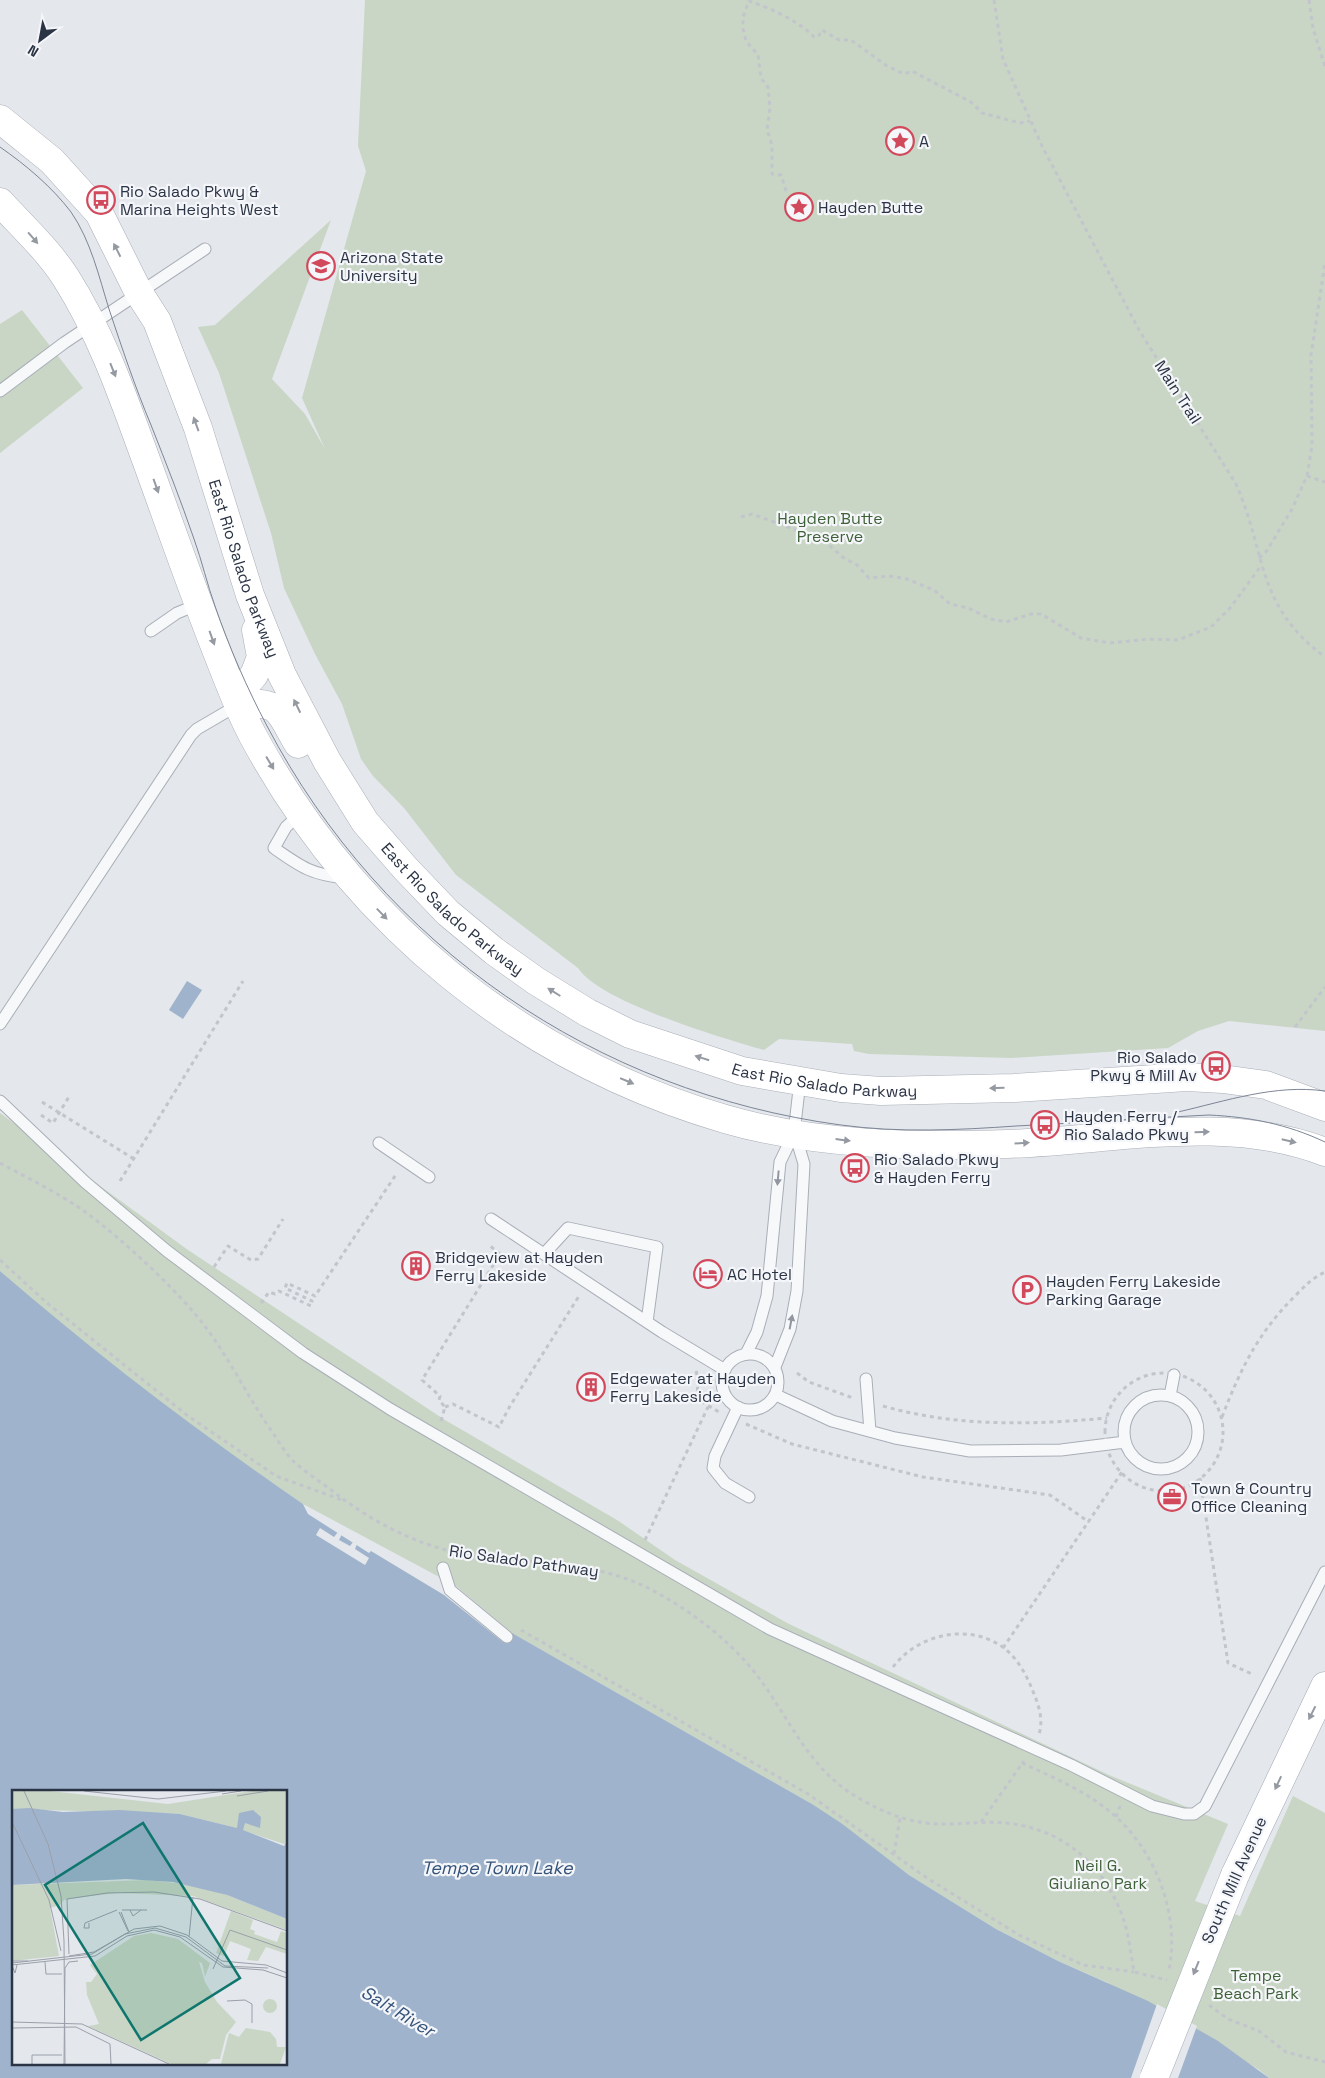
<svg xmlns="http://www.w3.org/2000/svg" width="1325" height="2078" viewBox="0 0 1325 2078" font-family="'Space Grotesk',sans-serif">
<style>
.green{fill:#c9d6c5}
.water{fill:#9fb4cc;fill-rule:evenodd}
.pier{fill:#e4e7ec}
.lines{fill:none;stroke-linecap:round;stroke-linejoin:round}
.lane-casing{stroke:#a9aeb7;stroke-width:13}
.secondary-casing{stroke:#a9aeb7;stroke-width:29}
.primary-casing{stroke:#a3abb8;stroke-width:29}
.path{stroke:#c2c5cb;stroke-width:3;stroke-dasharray:4 4;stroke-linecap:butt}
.lane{stroke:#f7f8fa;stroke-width:11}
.secondary{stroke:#fff;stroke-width:28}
.primary{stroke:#fff;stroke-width:28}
.tram{stroke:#7d8696;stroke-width:1}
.primary-bridge-casing{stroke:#a3abb8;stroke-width:29;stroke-linecap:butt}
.primary-bridge{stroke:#fff;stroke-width:28}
.oneway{fill:#959aa2}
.oneway2{fill:#9196a0}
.labels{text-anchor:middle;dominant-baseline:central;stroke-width:4.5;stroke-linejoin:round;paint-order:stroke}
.poi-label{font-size:16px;fill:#2b3445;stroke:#f4f6f9;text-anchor:start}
.street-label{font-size:16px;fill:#2b3445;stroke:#f4f6f9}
.park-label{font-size:16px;fill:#3f6138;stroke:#f4f6f9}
.water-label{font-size:18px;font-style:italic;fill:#34527a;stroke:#f4f6f9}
.inset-road{fill:none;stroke:#9a9fa9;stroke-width:1}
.view{fill:#0f766e;fill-opacity:0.15;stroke:#0f766e;stroke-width:2.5}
.inset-edge{fill:none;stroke:#2b3445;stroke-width:2.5}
</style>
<rect width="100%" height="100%" fill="#e4e7ec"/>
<path class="green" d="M 365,0 L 1325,0 L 1325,1031 L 1229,1021 L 1198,1031 L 1168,1048 L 1011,1058 L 869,1054 L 854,1051 L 852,1044 L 779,1039 L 764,1050 C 722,1038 600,1002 578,968 L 456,875 L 404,808 L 373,776 L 361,759 L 342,704 L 315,654 L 284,588 L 271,533 L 219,373 L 198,327 L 215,325 L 331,220 L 272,379 L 305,414 L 325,449 L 302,398 L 366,171 L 358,146 Z
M 22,310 L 83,388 L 0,453 L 0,324 Z
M 0,1113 L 188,1250 L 445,1420 L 617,1520 L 675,1560 L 789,1624 L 1109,1775 L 1228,1824 L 1195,1901 L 1240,1916 L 1293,1796 L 1325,1813 L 1325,2078 L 1269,2078 L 1258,2069 L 1106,1982 L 1058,1961 L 996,1929 L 909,1875 L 812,1804 L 512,1633 L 456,1586 L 303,1504 L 206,1438 L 67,1330 L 0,1271 Z"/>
<path class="water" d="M 187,981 L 202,990 L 183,1019 L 169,1010 Z
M 0,1271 C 97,1355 198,1432 303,1504 L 308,1514 L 369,1553 L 371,1551 L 444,1595 L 503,1642 L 512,1633 L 812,1804 L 841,1823 L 909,1875 L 996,1929 L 1058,1961 L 1148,2001 L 1218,2041 L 1269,2078 L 0,2078 ZM 14,1792 L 286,1792 L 286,2064 L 14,2064 Z"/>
<path class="pier" d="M 320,1528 L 334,1537 L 338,1532 L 342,1534 L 339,1540 L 350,1546 L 353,1542 L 357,1544 L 355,1549 L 369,1558 L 365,1565 L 316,1535 Z
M 1157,2004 L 1197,2026 L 1178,2078 L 1131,2078 Z"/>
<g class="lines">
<defs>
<path id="lane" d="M 0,391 L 64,343 L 205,249
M 151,631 L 177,613 L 199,604
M 300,814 L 286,827 L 274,848 C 301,867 312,875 346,878
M 0,1024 L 191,735 L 197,729 L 238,705
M 0,1101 L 85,1182 L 167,1251 L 303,1353 L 390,1409 L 770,1629 L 1071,1765 L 1152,1806 L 1184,1814 L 1194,1814 L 1205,1806 L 1325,1572
M 379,1143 L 429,1177
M 491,1219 L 662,1332 L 725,1370
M 544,1254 L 568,1228 L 657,1247 L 647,1322
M722 1382a28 28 0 1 1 56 0a28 28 0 1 1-56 0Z
M 746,1354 L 757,1332 L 767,1296 L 780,1162 L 794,1133 L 800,1081
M 775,1367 L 790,1329 L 797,1291 L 804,1164 L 795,1134
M 866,1379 L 870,1431
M1124 1432a37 37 0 1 1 74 0a37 37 0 1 1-74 0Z
M 776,1395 L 832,1421 L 895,1438 L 970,1451 L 1061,1450 L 1125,1442
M 1170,1396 L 1174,1375
M 738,1407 L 715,1456 L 713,1468 L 725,1483 L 749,1497
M 443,1568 L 450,1590 L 507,1637"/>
<g id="secondary">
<path id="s1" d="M 0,119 L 52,161 L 99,213 L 139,293 L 157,321 L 198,428 L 250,595 L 282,675 L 327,761 L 365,822 L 405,868 L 448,913 L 494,951 L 536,981 L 588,1013 L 630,1034 L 742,1071 L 841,1088 L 881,1091 L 1014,1088 L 1187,1077 L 1223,1079 L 1266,1085 L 1325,1107"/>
<path d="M 0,202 C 22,226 49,251 66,278 C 99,330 120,388 141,446 C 166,514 190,584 217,652 C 228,680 239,710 253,736 C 354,923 520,1059 725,1119 C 815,1145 913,1147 1007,1144 C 1111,1141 1225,1113 1325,1152"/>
<path d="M 238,705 C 281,700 278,710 298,744"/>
<path d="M 238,705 L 247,683 L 254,675 L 261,657 L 256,630"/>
</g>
<path id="primary" d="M 1235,1875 L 1325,1686"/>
</defs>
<use href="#lane" class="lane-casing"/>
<use href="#secondary" class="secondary-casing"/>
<use href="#primary" class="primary-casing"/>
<path class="path" d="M 994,0 L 1003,59 L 1042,146 L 1139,330 L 1236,484 C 1267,554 1255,605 1325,657
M 1309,0 L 1313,28 L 1325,67
M 786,191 L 781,175 L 772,174 L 772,145 L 767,130 L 770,108 L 768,87 L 761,78 L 758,55 L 746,41 L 743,29 L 743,17 L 749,1 C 770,8 799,21 814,37 L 818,37 L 822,30 L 839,40 L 851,40 L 887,66 L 904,74 L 912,71 L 971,102 L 982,113 L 1020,123 L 1030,121
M 1307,476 L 1325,482
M 741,517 L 752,514 L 793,529 L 804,535 L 822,539 L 845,559 L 856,564 L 869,578 L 889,576 L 907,579 L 934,590 L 950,604 L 968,608 L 991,619 L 1006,622 L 1031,614 L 1041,614 L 1081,638 L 1110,643 L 1149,639 L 1178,640 L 1211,627 L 1230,608 L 1261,566
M 1259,558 L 1266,552 L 1292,509 L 1307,476 L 1312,446 L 1311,355 L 1325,263
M 1295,1027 L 1325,987
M 42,1102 L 134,1159
M 41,1115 L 53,1123 L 70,1095
M 0,1163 C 28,1178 58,1193 84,1211 C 122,1239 179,1291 207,1329 C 232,1363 250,1401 275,1436 C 280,1444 286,1453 292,1460 C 306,1473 324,1484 339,1496 C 373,1522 418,1545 459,1553 C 523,1565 588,1558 648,1588 C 691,1610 734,1643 762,1682 C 790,1721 808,1764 849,1792 C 878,1811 911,1825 946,1824 C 966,1824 986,1821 1005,1823 C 1063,1828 1106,1866 1124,1921 C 1129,1937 1131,1955 1134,1972 L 1167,1980
M 120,1181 L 243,981
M 0,1260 L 47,1303 L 188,1416 L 276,1476 L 342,1500
M 214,1267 L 228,1246 L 251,1260 L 258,1259 L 283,1219
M 261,1303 L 269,1292 L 275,1294 L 279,1291 L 311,1306 L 312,1301 L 285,1288 L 287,1283 L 315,1296 L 397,1173
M 696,1371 C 699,1381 696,1390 699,1400 L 719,1412
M 797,1373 L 809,1382 L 853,1398
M1105 1432a59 59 0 1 1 118 0a59 59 0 1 1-118 0Z
M 883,1406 C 956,1427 1032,1425 1107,1418
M 445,1407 L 453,1404 L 499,1427 L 510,1406 L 579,1296
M 1222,1417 C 1241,1368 1258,1333 1295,1296 C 1305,1286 1312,1278 1325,1272
M 441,1421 L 445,1407 L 439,1400 L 440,1396 L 422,1380 L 500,1254 L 489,1245
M 746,1424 L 792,1444 L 923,1477 L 1050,1495 L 1089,1522
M 1200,1478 L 1228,1663 L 1254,1675
M 645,1540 L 708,1407
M 521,1630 L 808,1794 L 927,1878 L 1019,1935 L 1083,1965 L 1134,1972
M 1003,1648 L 1122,1472
M 893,1667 C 918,1634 969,1622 1004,1648 C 1017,1658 1026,1674 1032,1689 C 1038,1703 1044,1719 1039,1734
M 1022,1763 C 1050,1776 1079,1788 1104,1807 C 1152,1842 1181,1911 1169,1970
M 1116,1817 L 1120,1806
M 981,1822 L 1024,1761
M 894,1854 L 900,1818
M 1209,2005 L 1228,2019 L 1259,2031 L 1286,2052 L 1325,2062"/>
<use href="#lane" class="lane"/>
<use href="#secondary" class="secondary"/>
<use href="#primary" class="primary"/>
<path class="tram" d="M 0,147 C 26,165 52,187 71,212 C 91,241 99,277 109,309 C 122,348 135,387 151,425 C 166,463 181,501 194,539 C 202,561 207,584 215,606 C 229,647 247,688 267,726 C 383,947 596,1092 841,1125 C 899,1133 959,1130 1016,1126 C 1080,1123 1144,1118 1209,1115 C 1250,1117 1287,1124 1325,1142
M 1178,1112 C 1226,1101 1275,1084 1325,1091"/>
<defs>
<path id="primary-bridge" d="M 1154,2078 L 1235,1875"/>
</defs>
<use href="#primary-bridge" class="primary-bridge-casing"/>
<use href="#primary-bridge" class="primary-bridge"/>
</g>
<defs><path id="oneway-solid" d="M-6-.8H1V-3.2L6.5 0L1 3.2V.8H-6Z" transform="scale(1.25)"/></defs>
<g class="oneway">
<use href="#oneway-solid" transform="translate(33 238) rotate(49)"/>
<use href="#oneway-solid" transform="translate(117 250) rotate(-117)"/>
<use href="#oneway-solid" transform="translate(113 370) rotate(68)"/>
<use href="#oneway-solid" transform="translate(196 424) rotate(-110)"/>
<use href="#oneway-solid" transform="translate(156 486) rotate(70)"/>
<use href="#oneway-solid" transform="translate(212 638) rotate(70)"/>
<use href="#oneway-solid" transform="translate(297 706) rotate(-116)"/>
<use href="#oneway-solid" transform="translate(270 763) rotate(59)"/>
<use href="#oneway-solid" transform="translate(382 914) rotate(46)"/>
<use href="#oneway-solid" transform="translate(554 992) rotate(-148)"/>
<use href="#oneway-solid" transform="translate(702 1058) rotate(-162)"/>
<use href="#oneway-solid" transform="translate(627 1081) rotate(23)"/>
<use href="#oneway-solid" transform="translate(997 1088) rotate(179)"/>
<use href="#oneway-solid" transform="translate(1202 1132) rotate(-1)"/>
<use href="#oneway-solid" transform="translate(843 1140) rotate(7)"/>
<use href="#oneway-solid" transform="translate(1289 1141) rotate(13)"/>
<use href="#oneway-solid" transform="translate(1022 1143) rotate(-4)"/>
<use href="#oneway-solid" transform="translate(1312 1713) rotate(117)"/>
<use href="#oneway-solid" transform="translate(1278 1783) rotate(115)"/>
<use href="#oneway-solid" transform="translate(1196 1968) rotate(112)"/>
</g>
<g class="oneway2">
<use href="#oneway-solid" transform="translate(778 1178) rotate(95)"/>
<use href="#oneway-solid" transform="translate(791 1322) rotate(-79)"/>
</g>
<defs>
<symbol id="sight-ring" viewBox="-11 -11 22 22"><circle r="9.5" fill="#f4f6f9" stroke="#d1495b" stroke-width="1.5"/><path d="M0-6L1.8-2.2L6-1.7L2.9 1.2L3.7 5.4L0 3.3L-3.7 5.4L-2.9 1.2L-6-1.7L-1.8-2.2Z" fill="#d1495b"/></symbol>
<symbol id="bus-ring" viewBox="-11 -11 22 22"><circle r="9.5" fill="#f4f6f9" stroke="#d1495b" stroke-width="1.5"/><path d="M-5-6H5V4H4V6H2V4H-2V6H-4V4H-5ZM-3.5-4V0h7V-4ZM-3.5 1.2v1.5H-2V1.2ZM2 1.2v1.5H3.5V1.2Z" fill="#d1495b"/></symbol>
<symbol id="university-ring" viewBox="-11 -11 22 22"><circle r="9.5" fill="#f4f6f9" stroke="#d1495b" stroke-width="1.5"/><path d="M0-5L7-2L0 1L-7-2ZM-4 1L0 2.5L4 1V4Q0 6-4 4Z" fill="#d1495b"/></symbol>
<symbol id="building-ring" viewBox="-11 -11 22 22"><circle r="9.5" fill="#f4f6f9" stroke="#d1495b" stroke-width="1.5"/><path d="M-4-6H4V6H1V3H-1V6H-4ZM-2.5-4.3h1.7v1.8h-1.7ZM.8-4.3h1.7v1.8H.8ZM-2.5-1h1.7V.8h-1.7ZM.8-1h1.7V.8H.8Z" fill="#d1495b"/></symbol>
<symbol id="hotel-ring" viewBox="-11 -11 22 22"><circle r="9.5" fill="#f4f6f9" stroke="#d1495b" stroke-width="1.5"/><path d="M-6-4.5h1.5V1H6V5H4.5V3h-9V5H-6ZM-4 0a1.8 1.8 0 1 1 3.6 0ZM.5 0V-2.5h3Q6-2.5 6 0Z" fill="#d1495b"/></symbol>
<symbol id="parking-ring" viewBox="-11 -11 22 22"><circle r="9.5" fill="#f4f6f9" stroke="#d1495b" stroke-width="1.5"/><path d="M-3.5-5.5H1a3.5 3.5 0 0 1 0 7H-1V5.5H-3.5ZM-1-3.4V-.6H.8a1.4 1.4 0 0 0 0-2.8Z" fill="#d1495b"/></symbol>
<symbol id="office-ring" viewBox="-11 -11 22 22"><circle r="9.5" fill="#f4f6f9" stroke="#d1495b" stroke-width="1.5"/><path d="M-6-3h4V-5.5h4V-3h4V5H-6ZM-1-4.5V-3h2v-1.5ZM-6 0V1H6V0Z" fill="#d1495b"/></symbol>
</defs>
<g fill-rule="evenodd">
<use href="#sight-ring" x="884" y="125" width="32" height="32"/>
<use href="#bus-ring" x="85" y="184" width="32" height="32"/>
<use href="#sight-ring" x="783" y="191" width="32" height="32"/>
<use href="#university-ring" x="305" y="250" width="32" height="32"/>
<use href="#bus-ring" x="1200" y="1050" width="32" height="32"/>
<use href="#bus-ring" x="1029" y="1109" width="32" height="32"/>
<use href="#bus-ring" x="839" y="1152" width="32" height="32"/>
<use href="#building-ring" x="400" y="1250" width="32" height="32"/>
<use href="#hotel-ring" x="692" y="1258" width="32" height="32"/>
<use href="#parking-ring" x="1011" y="1274" width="32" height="32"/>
<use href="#building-ring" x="575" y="1371" width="32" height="32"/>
<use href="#office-ring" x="1156" y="1481" width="32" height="32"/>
</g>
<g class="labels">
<g class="poi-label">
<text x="919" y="141">A</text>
<text x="120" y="191">Rio Salado Pkwy &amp;<tspan x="120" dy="18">Marina Heights West</tspan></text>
<text x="818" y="207">Hayden Butte</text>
<text x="340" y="257">Arizona State<tspan x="340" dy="18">University</tspan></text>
<text x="1197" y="1057" text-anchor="end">Rio Salado<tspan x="1197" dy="18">Pkwy &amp; Mill Av</tspan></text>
<text x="1064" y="1116">Hayden Ferry /<tspan x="1064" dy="18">Rio Salado Pkwy</tspan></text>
<text x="874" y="1159">Rio Salado Pkwy<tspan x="874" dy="18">&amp; Hayden Ferry</tspan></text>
<text x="435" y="1257">Bridgeview at Hayden<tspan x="435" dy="18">Ferry Lakeside</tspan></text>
<text x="727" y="1274">AC Hotel</text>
<text x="1046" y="1281">Hayden Ferry Lakeside<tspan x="1046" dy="18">Parking Garage</tspan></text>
<text x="610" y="1378">Edgewater at Hayden<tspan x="610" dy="18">Ferry Lakeside</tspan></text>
<text x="1191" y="1488">Town &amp; Country<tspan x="1191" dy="18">Office Cleaning</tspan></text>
</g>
<g class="street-label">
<text transform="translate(1178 392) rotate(57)">Main Trail</text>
<text stroke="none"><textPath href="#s1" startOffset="522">East Rio Salado Parkway</textPath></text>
<text stroke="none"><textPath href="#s1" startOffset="928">East Rio Salado Parkway</textPath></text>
<text stroke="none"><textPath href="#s1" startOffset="1348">East Rio Salado Parkway</textPath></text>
<text transform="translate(524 1561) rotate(8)">Rio Salado Pathway</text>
<text transform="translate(1234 1880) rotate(-66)">South Mill Avenue</text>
</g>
<g class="park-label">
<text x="830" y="518">Hayden Butte<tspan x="830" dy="18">Preserve</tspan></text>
<text x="1098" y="1865">Neil G.<tspan x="1098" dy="18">Giuliano Park</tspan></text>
<text x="1256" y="1975">Tempe<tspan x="1256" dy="18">Beach Park</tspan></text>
</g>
<g class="water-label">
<text x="497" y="1867">Tempe Town Lake</text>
<text transform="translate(398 2011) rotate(31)">Salt River</text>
</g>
</g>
<g transform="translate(12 1790)">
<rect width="275" height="275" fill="#e4e7ec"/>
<path d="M 0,1 L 38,1 L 156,14 L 239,1 L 275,1 L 275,55 L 224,38 L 168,24 L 0,19 ZM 135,90 L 181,95 L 215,105 L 275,129 L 275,140 L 181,106 L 105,103 L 63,108 L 52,110 L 48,115 L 38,118 L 47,166 L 0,171 L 0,95 ZM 219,121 L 241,130 L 238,139 L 243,141 L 242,144 L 265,152 L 269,141 L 275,143 L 275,164 L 254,157 L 246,171 L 235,170 L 239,159 L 218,151 L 212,166 L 204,163 ZM 139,143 L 166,149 L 198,173 L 193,187 L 190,173 L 187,172 L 193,192 L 205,212 L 224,232 L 214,245 L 208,269 L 200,269 L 194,274 L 159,274 L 76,236 L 87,234 L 75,205 L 74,192 L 79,192 L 85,184 L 78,175 L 122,146 ZM251 216a7 7 0 1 1 14 0a7 7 0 1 1-14 0ZM 234,238 L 258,242 L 264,249 L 265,257 L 274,257 L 268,274 L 209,274 L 217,243 L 227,247 Z" fill="#c9d6c5"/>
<path d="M 17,18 L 51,22 L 108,20 L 168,24 L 225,38 L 227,23 L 241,20 L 249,27 L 248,38 L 233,33 L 231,40 L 272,56 L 275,52 L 275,129 L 215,105 L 161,92 L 114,89 L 0,95 L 0,19 Z" fill="#9fb4cc"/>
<path class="inset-road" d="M 12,1 L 36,54 L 49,106 L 52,151 L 53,274M 72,1 L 146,9 L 214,1M 210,4 L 229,1M 225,6 L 256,1M 0,32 L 37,110 L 49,161M 110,120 L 135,120M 118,120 L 121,126 L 129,120M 107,122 L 116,141M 109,122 L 117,142M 77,133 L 77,138 L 72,138 L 73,133 L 105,120M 177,147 L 181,107M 57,164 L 55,109 L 95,103 L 142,102 L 188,109 L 275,141M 57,166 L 82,162 L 122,139 L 148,136 L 175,145 L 210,171 L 254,175 L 275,183M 0,171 L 16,171M 33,172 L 34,184 L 50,184M 0,173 L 80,164 L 113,144 L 143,138 L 174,147 L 213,176 L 256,178M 0,175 L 3,183 L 5,175M 0,175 L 83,166 L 115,146 L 142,140 L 168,147 L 211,177 L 251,180 L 275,188M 201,179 L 218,140 L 275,160M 215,211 L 233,210 L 240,214 L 240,233M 0,232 L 70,234 L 157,274M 0,238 L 64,237 L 98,254 L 99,274M 20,274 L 20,265 L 50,265M 52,274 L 53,178 L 57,172 L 66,171"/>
<path class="view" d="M 131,33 L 228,188 L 129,250 L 33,95 Z"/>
<rect width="275" height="275" class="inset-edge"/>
</g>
<g transform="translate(40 40) rotate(212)" stroke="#f4f6f9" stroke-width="4" paint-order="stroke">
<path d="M0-4L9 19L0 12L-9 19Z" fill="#2b3445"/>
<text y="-8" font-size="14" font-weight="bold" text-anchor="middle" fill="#2b3445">N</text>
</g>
</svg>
